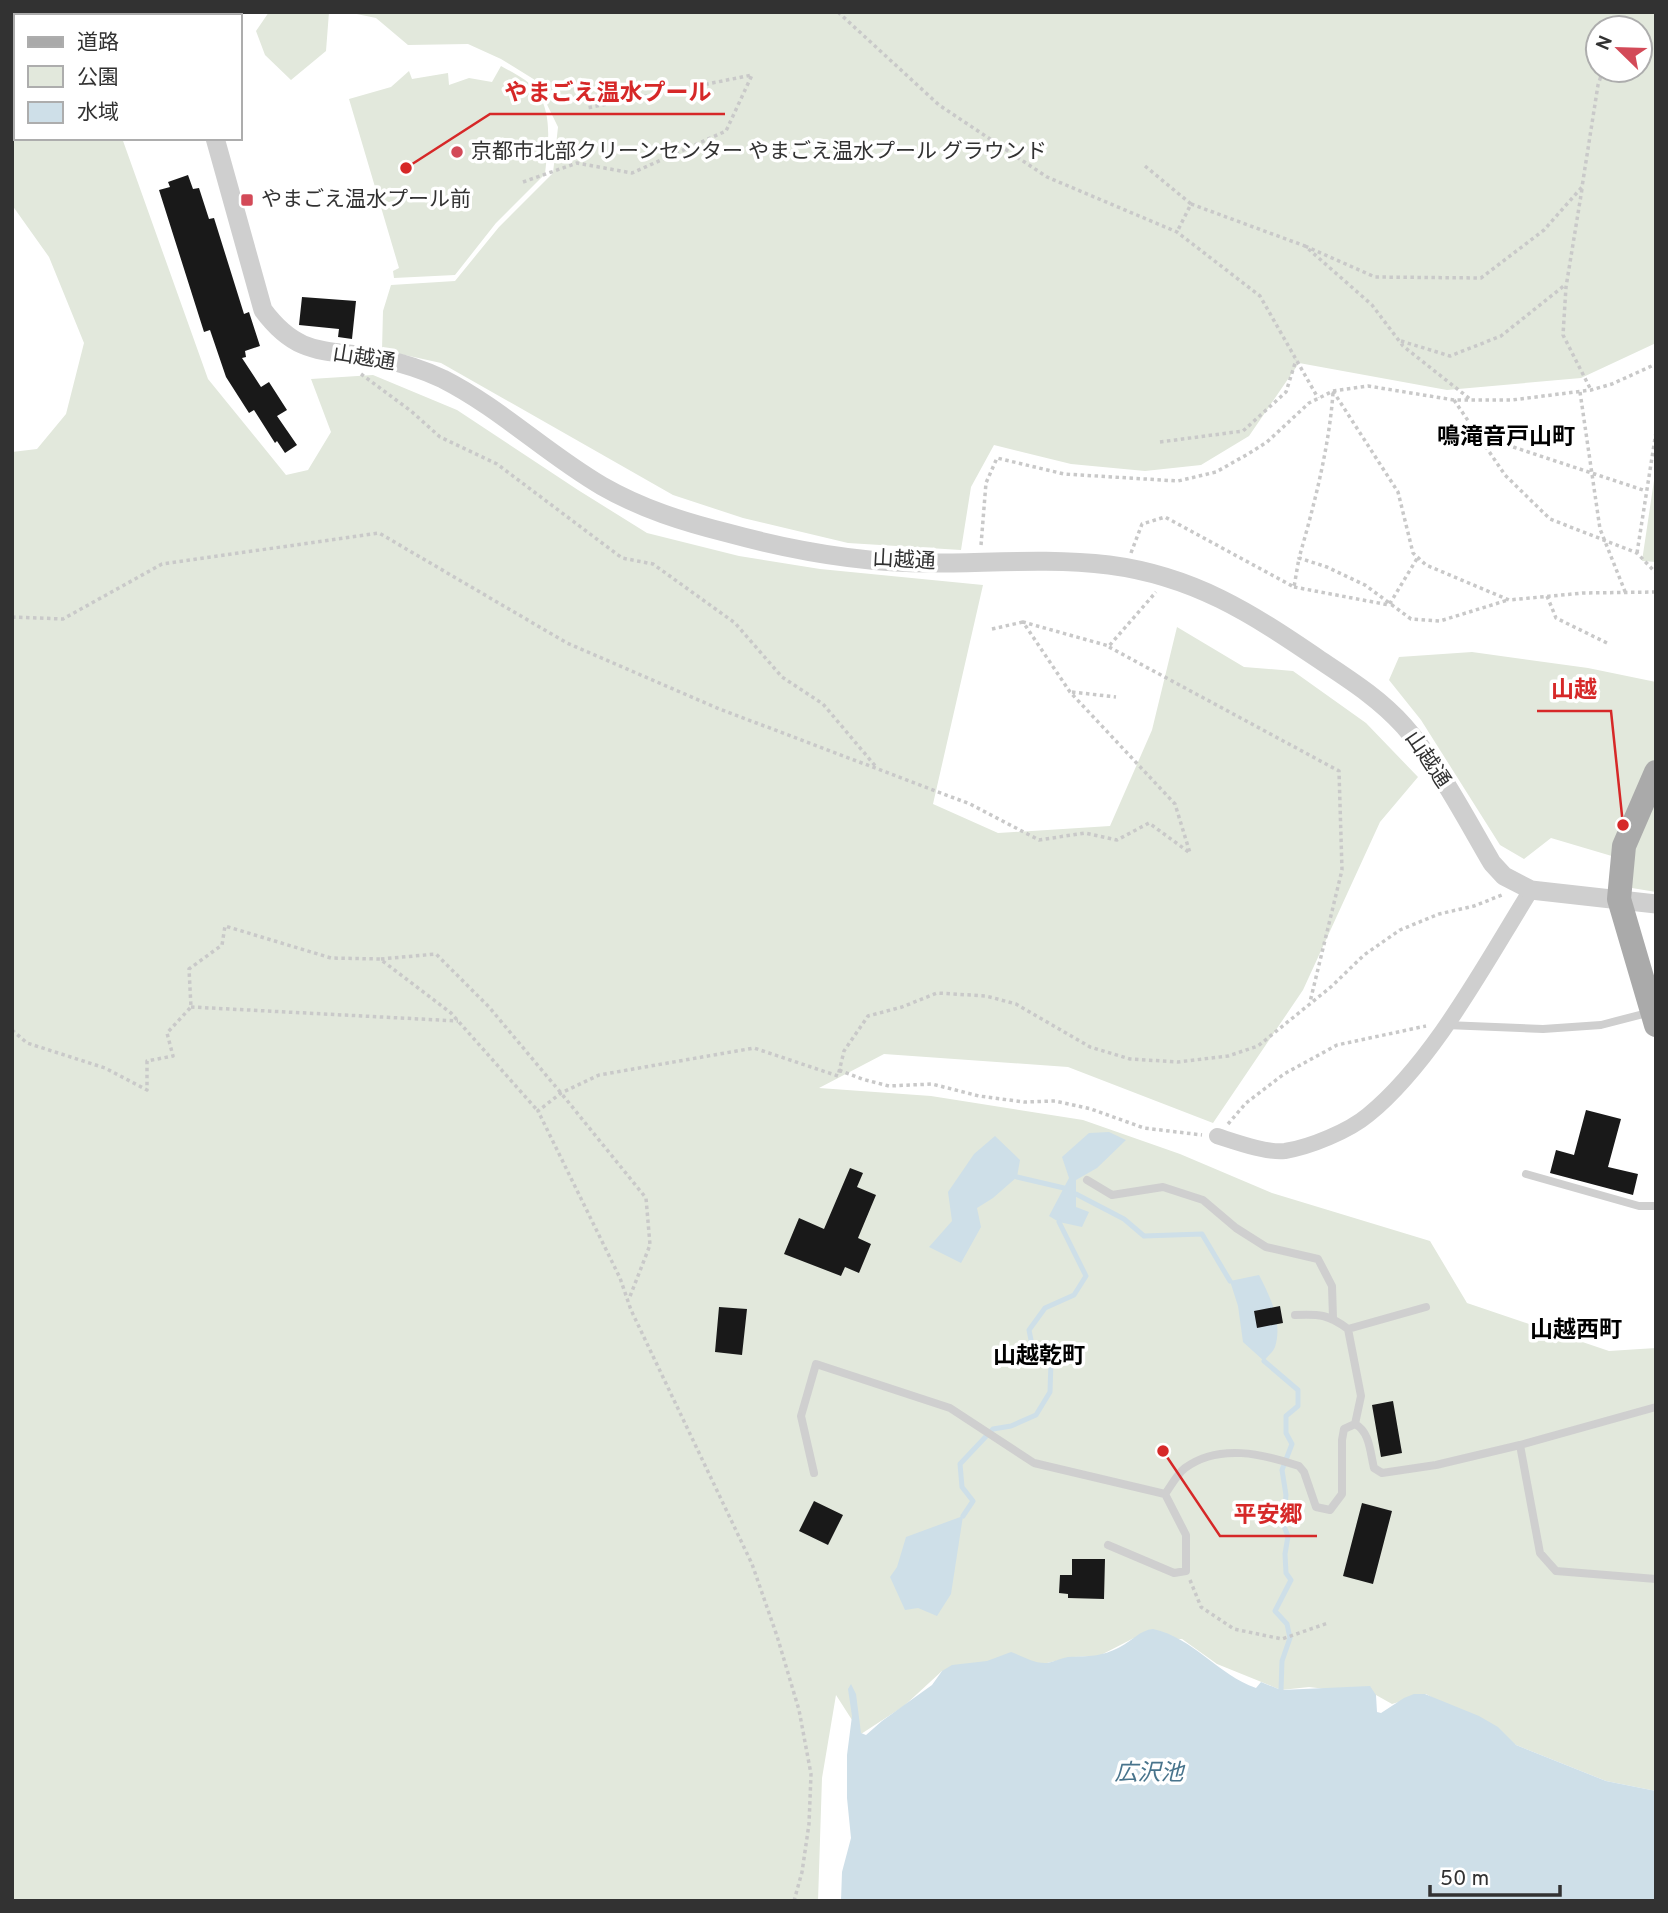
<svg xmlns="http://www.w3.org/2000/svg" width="1668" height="1913" viewBox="0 0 1668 1913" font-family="Overpass,'Noto Sans JP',sans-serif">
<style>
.green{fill:#e2e8dc;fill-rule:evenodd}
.water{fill:#cedfe8}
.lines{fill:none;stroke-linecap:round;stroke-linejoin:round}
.stream{stroke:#cedfe8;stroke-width:5}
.building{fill:#191919}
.path{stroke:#c9c9c9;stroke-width:3.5;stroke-dasharray:3.5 3.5;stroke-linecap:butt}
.service{stroke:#cfcfcf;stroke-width:8}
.minor{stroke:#cfcfcf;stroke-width:16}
.tertiary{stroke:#cfcfcf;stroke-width:19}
.primary{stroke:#aaa;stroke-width:24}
.poi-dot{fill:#d34a58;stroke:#fff;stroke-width:2.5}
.labels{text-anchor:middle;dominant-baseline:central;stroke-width:7;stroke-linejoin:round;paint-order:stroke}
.poi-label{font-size:21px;fill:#323232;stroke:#fff;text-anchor:start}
.street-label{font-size:21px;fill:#323232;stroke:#fff}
.neighbourhood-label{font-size:23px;font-weight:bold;fill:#000;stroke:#fff}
.water-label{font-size:23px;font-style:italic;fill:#48748c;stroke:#fff}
.leader{fill:none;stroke:#d62828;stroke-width:2.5}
.callout-dot{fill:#d62828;stroke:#fff;stroke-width:2.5}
.callout-label{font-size:23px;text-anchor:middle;font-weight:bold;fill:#d62828;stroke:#fff;stroke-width:7;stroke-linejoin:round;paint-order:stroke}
</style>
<rect width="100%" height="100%" fill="#fff"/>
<path class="green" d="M 269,12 L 329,12 L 326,51 L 291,80 L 265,55 L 256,31 Z
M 347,12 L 1656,12 L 1656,343 L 1581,378 L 1447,390 L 1299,363 L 1249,436 L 1201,465 L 1145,471 L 1071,464 L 994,445 L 971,487 L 961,550 L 848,543 L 743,518 L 673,495 L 441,363 L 382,350 L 383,311 L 391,285 L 455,281 L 499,227 L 553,173 L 558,127 L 535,80 L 501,59 L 468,44 L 408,45 L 376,18 ZM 1598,28 L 1640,28 L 1640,70 L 1598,70 Z
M 501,66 C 510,71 522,77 530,84 C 555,107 548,144 545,174 L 496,223 L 455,275 L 394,278 L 393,271 L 399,268 L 349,99 L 391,87 L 409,71 L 412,79 L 448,73 L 449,85 L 469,78 L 492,82 Z
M 16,86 L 16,138 L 122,138 L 208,379 L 286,475 L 308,470 L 331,432 L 311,379 L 373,375 L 457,410 L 578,490 L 647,533 L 739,556 L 820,569 L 983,585 L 933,804 L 998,833 L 1110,826 L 1152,730 L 1177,627 L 1244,667 L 1293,671 L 1366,723 L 1418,777 L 1380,822 L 1303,990 L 1213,1123 L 1068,1067 L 884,1054 L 819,1088 L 931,1096 L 1083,1120 L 1180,1154 L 1272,1193 L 1430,1241 L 1467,1303 L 1609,1351 L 1656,1348 L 1656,1791 L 1606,1781 L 1516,1745 L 1426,1694 L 1392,1704 L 1376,1695 L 1309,1687 L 1281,1690 L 1217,1664 L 1182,1639 L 1134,1638 L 1099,1656 L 1073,1657 L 1047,1663 L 942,1671 L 904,1706 L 861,1734 L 836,1695 L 822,1778 L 818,1901 L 12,1901 L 12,452 L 37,449 L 66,414 L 84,343 L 49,257 L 12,205 L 12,89 Z
M 1656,467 L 1656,562 L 1642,561 Z
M 1472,652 L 1588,668 L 1656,682 L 1656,892 L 1632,888 L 1632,862 L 1551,838 L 1524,859 L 1500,845 L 1421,720 L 1389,680 L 1399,657 Z"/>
<path class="water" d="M 1109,1132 L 1126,1140 L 1097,1168 L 1076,1180 L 1076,1207 L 1089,1212 L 1082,1227 L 1059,1222 L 1049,1216 L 1069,1178 L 1062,1157 L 1089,1133 Z
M 995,1136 L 1020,1160 L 1017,1177 L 993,1198 L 977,1208 L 981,1227 L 961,1263 L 929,1247 L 952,1221 L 948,1192 L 974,1154 Z
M 1259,1275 C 1270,1296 1283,1323 1275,1347 C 1273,1352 1267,1357 1264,1361 L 1243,1342 L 1238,1306 L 1230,1281 Z
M 963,1516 L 951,1594 L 937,1616 L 918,1608 L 905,1610 L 890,1577 L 897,1567 L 906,1537 Z
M 1153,1629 C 1194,1638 1218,1675 1256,1688 L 1261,1682 L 1281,1690 L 1370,1686 L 1376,1695 L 1377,1712 L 1381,1713 L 1404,1698 L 1414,1694 L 1425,1694 L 1479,1716 L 1498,1727 L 1516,1745 L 1606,1781 L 1656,1791 L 1656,1901 L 841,1901 L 842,1872 L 851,1838 L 847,1798 L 847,1755 L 852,1716 L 848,1689 L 851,1684 L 856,1694 L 861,1733 L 866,1735 L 882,1721 L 932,1685 L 942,1671 L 952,1665 L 987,1661 L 1011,1652 C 1022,1656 1035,1664 1047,1663 C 1054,1662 1061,1658 1068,1657 C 1089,1656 1101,1657 1120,1647 C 1132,1641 1140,1630 1153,1629 Z"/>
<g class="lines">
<path class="stream" d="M 1017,1177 L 1064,1188
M 1076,1194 L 1124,1219 L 1144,1236 L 1202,1234 L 1230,1281
M 1264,1361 L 1298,1390 L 1298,1406 L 1286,1416 L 1286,1433 L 1292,1444 L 1282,1470 L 1286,1495 L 1283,1524 L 1288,1536 L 1285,1554 L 1286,1573 L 1291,1580 L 1275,1611 L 1287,1624 L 1290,1638 L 1282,1661 L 1281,1690
M 963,1516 L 973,1501 L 962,1487 L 960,1464 L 993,1429 L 1011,1426 L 1036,1415 L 1050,1392 L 1051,1361 L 1033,1350 L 1029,1330 L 1045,1308 L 1074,1295 L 1086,1276 L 1059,1222"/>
</g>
<path class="building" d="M 188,175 L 193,189 L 199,188 L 209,219 L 214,218 L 244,314 L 249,312 L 260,346 L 245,351 L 246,357 L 242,358 L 261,387 L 269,382 L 287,410 L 277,416 L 297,445 L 285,453 L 277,441 L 275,443 L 254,410 L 249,413 L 226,377 L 210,330 L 204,332 L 159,190 L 170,187 L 168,182 Z
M 302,297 L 356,301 L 352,339 L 338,337 L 339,329 L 299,325 Z
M 1586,1110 L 1621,1119 L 1608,1167 L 1638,1174 L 1633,1195 L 1550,1173 L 1556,1150 L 1574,1155 Z
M 850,1168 L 863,1173 L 857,1187 L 876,1195 L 858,1238 L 871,1244 L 859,1273 L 845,1267 L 841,1276 L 784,1254 L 799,1218 L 824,1229 Z
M 1280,1306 L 1283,1323 L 1257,1328 L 1254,1311 Z
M 719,1307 L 747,1309 L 742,1355 L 715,1352 Z
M 1393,1401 L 1402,1453 L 1381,1457 L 1372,1405 Z
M 814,1501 L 843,1515 L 828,1545 L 799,1531 Z
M 1362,1503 L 1392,1511 L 1373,1584 L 1343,1576 Z
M 1072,1559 L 1105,1559 L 1104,1599 L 1068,1598 L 1068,1594 L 1059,1593 L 1060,1575 L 1072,1575 Z"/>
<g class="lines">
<path class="path" d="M 838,12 L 939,105 L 1047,177 L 1177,232 L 1260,296 L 1318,398
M 1619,28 L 1622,19
M 1145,166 L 1191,204 L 1177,232
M 523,182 L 577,163 L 632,173 L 726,131 L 752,75 L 587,108
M 1582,189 L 1566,287 L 1563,335 L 1591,390
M 1191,204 L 1305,246 L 1372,305 L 1403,346 L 1470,399
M 1305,246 L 1375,277 L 1481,278 L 1544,230 L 1582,187 L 1598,85 L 1603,70
M 1401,341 L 1450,356 L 1501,336 L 1565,285
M 361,374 L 411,411 L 440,437 L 497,464 L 622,558 L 653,564 L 735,623 L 782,677 L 823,704 L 877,768
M 1333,391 L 1398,492 L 1413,553 L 1426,565 L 1509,600 L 1583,593 L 1656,592
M 1580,392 L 1600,529 L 1626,594
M 1333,393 C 1329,448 1314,506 1299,558 L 1327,567 L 1365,585 L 1411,619 L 1440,621 L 1508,600
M 1454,400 L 1505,475 L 1550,519 L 1637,553 L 1656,573
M 1480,436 L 1646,491
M 1160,442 L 1243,431 L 1286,392 L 1296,360
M 981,545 L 986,483 L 997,458 L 1064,474 L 1178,481 L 1216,472 L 1248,454 L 1267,442 L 1309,403 L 1333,391 L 1368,386 L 1454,400 L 1512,400 L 1591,390 L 1612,384 L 1656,364
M 1131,553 L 1142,524 L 1165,517 L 1294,587 L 1299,558
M 1637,553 L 1656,432
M 1294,587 L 1389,605 L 1418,557
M 1547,596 L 1556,618 L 1609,644
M 12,617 L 63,619 L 162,564 L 379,533 L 567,643 L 717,708 L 970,804 L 1039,840 L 1085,833 L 1117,840 L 1149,823 L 1190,853 L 1175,804 L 1070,692 L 1023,622 L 1109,646 L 1156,592
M 992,629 L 1023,622
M 1109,647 L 1339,771 L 1342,870 L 1310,1002
M 1072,692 L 1116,697
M 381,959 L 436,954 L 489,1007 L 561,1093 L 646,1198 L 650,1245 L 629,1299
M 191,1007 L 458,1021
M 12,1030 L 27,1043 L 105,1068 L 147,1090 L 147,1061 L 173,1056 L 167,1033 L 191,1007 L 189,969 L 222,945 L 225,926 L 331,958 L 380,959 L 451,1013 L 538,1111
M 839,1070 L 862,1079 L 889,1086 L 932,1084 L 979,1096 L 1024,1102 L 1055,1101 L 1091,1109 L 1144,1128 L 1202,1135
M 1228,1124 L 1246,1103 L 1284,1074 L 1337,1045 L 1426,1026
M 1190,1580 L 1201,1607 L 1234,1629 L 1282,1639 L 1328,1623
M 794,1901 L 802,1872 L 809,1824 L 811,1774 L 799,1710 L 777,1636 L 752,1564 L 631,1310 L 620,1278 L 538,1111 L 561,1093 L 599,1075 L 754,1048 L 838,1076 L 844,1051 L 868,1016 L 902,1007 L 937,993 L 986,996 L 1016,1004 L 1090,1047 L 1130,1059 L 1178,1062 L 1228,1056 L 1258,1046 L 1332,986 L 1364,955 L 1400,930 L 1439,914 L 1474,906 L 1502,895"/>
<path class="service" d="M 1446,1025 L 1543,1029 L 1601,1025 L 1651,1012
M 1526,1174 L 1639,1206 L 1656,1206
M 1087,1180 L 1112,1195 L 1163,1187 L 1203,1200 L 1236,1228 L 1266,1247 L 1318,1259 L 1332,1286 L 1333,1318
M 1295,1315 C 1319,1314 1328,1314 1348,1329
M 1355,1424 L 1361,1396 L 1348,1329 L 1426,1307
M 1520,1445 L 1540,1553 L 1556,1571 L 1656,1579
M 814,1473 L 801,1416 L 816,1364 L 950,1408 L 1034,1463 L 1165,1494 C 1171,1486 1177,1474 1185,1468 C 1219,1443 1263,1454 1299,1466 L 1304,1472 L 1316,1507 L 1330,1510 L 1342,1494 L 1342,1440 L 1344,1429 L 1355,1424 C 1370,1432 1370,1452 1374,1468 L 1382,1473 L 1436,1465 L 1520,1445 L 1656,1407
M 1108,1545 L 1174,1573 L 1186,1571 L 1186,1535 L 1165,1494"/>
<path class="minor" d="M 1217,1136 C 1236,1142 1266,1153 1285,1151 C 1310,1147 1349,1131 1368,1115 C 1434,1061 1486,962 1531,890"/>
<path class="tertiary" d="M 157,12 L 159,16
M 215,138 L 263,310 C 300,360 329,348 382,359 C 402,363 424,370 443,379 C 500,408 547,454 602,486 C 642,509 684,522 728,533 C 794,551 862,563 931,563 C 990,563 1050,558 1109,565 C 1194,576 1251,613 1320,660 C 1350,680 1380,699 1404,726 C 1439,766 1465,817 1492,863 L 1504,876 L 1531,890 L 1656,904"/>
<path class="primary" d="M 1656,772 L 1624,846 L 1619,899 L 1656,1025"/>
</g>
<g class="poi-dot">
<circle cx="457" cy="152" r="7"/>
<rect x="240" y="193" width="14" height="14" rx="3.5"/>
</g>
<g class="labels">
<g class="poi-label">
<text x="471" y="152">京都市北部クリーンセンター やまごえ温水プール グラウンド</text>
<text x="261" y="200">やまごえ温水プール前</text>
</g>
<g class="street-label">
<text transform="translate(364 359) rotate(9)">山越通</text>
<text transform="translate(904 561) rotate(3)">山越通</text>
<text transform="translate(1427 760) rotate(56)">山越通</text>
</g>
<g class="neighbourhood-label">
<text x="1506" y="438">鳴滝音戸山町</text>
<text x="1576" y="1331">山越西町</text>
<text x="1039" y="1357">山越乾町</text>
</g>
<g class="water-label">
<text x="1149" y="1774">広沢池</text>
</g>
</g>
<path class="leader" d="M406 168L490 114H725M1623 825L1611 711H1537M1163 1451L1220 1536H1317"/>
<g class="callout-dot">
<circle cx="406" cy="168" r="7"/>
<circle cx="1623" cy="825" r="7"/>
<circle cx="1163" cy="1451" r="7"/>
</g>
<g class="callout-label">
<text x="608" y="100">やまごえ温水プール</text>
<text x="1574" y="697">山越</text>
<text x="1268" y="1522">平安郷</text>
</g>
<rect width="1668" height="1913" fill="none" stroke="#323232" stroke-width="28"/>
<rect x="14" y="14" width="228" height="126" fill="#ffffff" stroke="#adadad" stroke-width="2"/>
<rect x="28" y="37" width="35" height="10" fill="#aaaaaa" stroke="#adadad" stroke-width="2"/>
<text x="77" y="49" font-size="21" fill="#323232">道路</text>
<rect x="28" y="66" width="35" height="21" fill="#e2e8dc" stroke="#adadad" stroke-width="2"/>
<text x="77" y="84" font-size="21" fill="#323232">公園</text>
<rect x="28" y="102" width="35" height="21" fill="#cedfe8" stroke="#adadad" stroke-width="2"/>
<text x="77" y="119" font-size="21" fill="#323232">水域</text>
<g transform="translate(1619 49) rotate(293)"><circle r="33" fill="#ffffff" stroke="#adadad" stroke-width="2"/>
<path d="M0-5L12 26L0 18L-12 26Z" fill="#d34a58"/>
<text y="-10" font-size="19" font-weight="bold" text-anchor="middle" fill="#323232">N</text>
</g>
<path d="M1430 1885v10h130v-10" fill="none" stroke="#323232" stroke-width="3.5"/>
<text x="1440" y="1885" font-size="21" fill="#323232" stroke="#ffffff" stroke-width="5" paint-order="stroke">50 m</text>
</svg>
